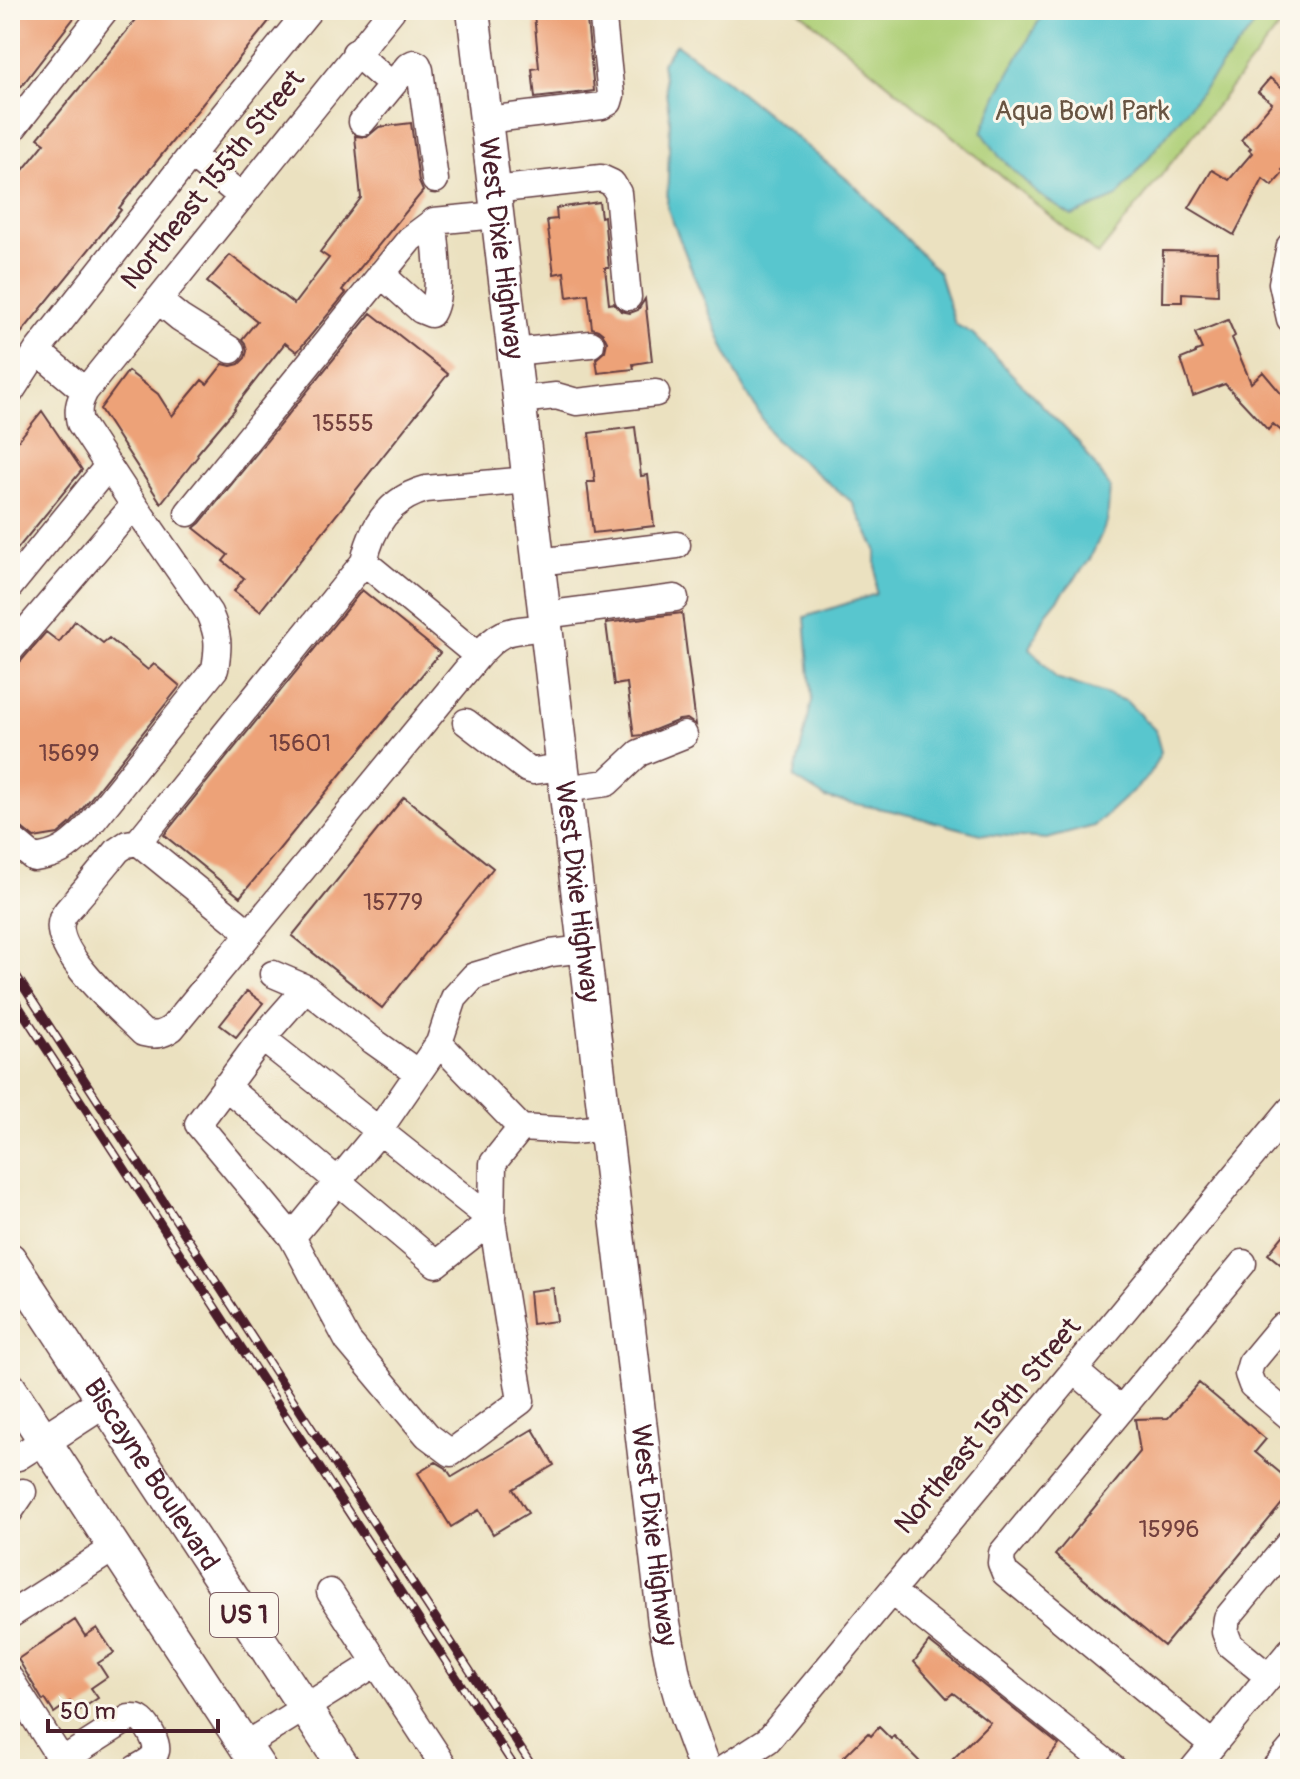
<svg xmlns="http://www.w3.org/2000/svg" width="1300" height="1779" viewBox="0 0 1300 1779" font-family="Pangolin,sans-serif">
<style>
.green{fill:#aecf77;stroke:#7c7751;stroke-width:2}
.water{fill:#58c6ce;stroke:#51727c;stroke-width:2}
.building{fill:#eda278}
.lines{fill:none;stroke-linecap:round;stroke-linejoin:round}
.minor-casing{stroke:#623c41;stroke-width:29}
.major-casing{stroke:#623c41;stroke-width:35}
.minor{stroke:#fff;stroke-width:26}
.major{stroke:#fff;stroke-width:32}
.rail-casing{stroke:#4a1f2b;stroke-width:9}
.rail{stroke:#fbf7ec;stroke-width:6;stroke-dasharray:18;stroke-linecap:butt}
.labels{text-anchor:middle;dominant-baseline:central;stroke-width:6;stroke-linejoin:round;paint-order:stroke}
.number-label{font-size:24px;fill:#73403e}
.shield{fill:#fbf7ec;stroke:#7f6065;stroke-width:2}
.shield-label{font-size:26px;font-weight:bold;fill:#4a1f2b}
.park-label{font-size:28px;fill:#685442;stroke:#fbf7ec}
.street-label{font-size:28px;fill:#4a1f2b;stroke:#fbf7ec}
</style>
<rect width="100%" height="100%" fill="#fbf7ec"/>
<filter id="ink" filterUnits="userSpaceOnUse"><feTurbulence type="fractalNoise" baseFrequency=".0125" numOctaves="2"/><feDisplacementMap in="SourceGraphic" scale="16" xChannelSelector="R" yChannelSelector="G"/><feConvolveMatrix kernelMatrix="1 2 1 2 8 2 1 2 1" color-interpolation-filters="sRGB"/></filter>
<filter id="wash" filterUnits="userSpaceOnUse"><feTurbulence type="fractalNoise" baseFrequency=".006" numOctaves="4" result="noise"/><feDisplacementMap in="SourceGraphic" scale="32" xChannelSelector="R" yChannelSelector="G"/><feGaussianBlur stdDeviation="1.8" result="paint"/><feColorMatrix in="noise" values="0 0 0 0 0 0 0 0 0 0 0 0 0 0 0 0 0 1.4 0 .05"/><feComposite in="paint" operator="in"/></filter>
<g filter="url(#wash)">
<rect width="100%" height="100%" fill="#ebe1c0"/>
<path class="green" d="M 798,10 L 1290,10 L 1290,13 L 1098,255 Z"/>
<path class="water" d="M 1045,10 L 1267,10 L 1117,197 L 1072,216 L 1038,194 L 999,156 L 982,132 L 1000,89 Z
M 676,44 L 723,78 L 854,185 L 939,273 L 955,324 L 973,334 L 1079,443 L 1110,487 L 1107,522 L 1089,561 L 1046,614 L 1030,648 L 1056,678 L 1126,701 L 1155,730 L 1161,752 L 1149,776 L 1094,826 L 1047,839 L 981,834 L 897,812 L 826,798 L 794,778 L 812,701 L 805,617 L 876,594 L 876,549 L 852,502 L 774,439 L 735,373 L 699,288 L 667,207 L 670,120 L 662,63 Z"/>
<g id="blocks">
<path class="building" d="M 10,10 L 80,10 L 10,101 Z
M 144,10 L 278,10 L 119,208 L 121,210 L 10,347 L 10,186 L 45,143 L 38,138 Z
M 586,10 L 594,91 L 535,98 L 532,69 L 539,68 L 534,14 Z
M 1270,78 L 1284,89 L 1290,81 L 1290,160 L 1282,170 L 1284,172 L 1272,186 L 1263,179 L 1234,235 L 1189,208 L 1212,170 L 1229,180 L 1252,153 L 1249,150 L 1251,148 L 1241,140 L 1272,103 L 1258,92 Z
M 411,123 L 419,182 L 423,191 L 342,290 L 346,293 L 297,352 L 285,343 L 234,408 L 235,409 L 197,454 L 198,456 L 161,503 L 100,409 L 128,371 L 158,394 L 172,416 L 202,380 L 207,384 L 223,364 L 231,366 L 239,364 L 245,358 L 247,351 L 245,343 L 242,339 L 257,321 L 207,282 L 230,255 L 294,304 L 329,258 L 320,252 L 361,198 L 355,136 L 367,137 L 379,127 Z
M 599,202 L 601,217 L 604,216 L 609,268 L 605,268 L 609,304 L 614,303 L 621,311 L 630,313 L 638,310 L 645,299 L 652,361 L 633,364 L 634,369 L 598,373 L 596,359 L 605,351 L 607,342 L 603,334 L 598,330 L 592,328 L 588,294 L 567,297 L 564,272 L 554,274 L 547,220 L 557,219 L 556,208 Z
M 1163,251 L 1217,252 L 1218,295 L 1182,293 L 1182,302 L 1162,302 Z
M 371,313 L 448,374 L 260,611 L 234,591 L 244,578 L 223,561 L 228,555 L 194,528 L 200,523 Z
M 1228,320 L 1235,336 L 1232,338 L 1251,383 L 1263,372 L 1290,404 L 1290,438 L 1273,424 L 1268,430 L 1225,384 L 1193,396 L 1181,359 L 1196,353 L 1196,351 L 1202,349 L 1195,333 Z
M 42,411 L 82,470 L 10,558 L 10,451 Z
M 635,427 L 641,476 L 648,475 L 654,526 L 593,533 L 587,482 L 595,482 L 589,433 Z
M 362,590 L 440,653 L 240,897 L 164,835 Z
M 682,613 L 696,725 L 687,719 L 679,720 L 642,735 L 634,736 L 627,683 L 614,685 L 606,623 Z
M 75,621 L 103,643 L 109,638 L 148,670 L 154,664 L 180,686 L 71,823 L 58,834 L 34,838 L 10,818 L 10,666 L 16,665 L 22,660 L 46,632 L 59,642 Z
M 404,797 L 493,868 L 382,1008 L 292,936 Z
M 247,991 L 263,1003 L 236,1037 L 220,1025 Z
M 1290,1227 L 1290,1272 L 1268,1254 Z
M 553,1288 L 557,1321 L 532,1324 L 529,1291 Z
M 1199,1383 L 1266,1439 L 1255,1452 L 1290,1481 L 1290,1494 L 1164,1646 L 1055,1555 L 1140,1452 L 1135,1419 L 1168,1418 Z
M 533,1429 L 554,1465 L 513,1489 L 528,1513 L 493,1534 L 479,1510 L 451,1527 L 418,1473 L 436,1462 L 446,1468 L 452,1477 Z
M 75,1620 L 85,1636 L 97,1628 L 114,1653 L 98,1663 L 107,1677 L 91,1688 L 98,1698 L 77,1712 L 70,1702 L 54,1713 L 45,1699 L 43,1701 L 18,1659 Z
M 929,1642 L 1059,1745 L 1040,1769 L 943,1769 L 990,1722 L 953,1693 L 947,1698 L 914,1662 Z
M 879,1727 L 891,1739 L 894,1736 L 927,1769 L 850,1769 L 841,1760 L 868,1733 L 871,1736 Z"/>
</g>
</g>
<g filter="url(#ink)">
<use href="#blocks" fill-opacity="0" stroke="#623c41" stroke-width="2"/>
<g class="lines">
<defs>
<path id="minor" d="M 355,53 L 392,85
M 486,120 L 602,106 L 609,102 L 611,95 L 602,10
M 362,122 L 408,66 L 414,63 L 418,65 L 420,70 L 435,180
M 10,132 L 105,10
M 191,155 L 241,196
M 494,190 L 601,178 L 612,183 L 618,193 L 628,297
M 1290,246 L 1282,283 L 1290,319
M 381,274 L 421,310 L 431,314 C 444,293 435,246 434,221
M 158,300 L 180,318 L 231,350
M 37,351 L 85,391
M 513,352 L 591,344
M 10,393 L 37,351 L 191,155 L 309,10
M 519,400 L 556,396 L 577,402 L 656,393
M 188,513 L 410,239 L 434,221 L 497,215
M 364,562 L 478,656 L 172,1028 C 162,1035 155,1036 143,1033 C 121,1011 50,951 62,919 C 64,912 73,905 77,899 C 91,883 104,867 118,850 L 127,844 L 138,842 Z
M 364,562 C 372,526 389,499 426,489 L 529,480
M 538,562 L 677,545
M 10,586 L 108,466
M 544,615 L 675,598
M 10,650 L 134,505
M 478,656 C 503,627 510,632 545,627
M 466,722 L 527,769 L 534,771 L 562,767
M 564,789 L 607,783 L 639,753 L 684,735
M 10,838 L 34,858 C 58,855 67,848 84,832 L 215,669 C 219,645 219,636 209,613 L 134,505 L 80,423 C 77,410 79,402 85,391 L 392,10
M 138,842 L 250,933
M 273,974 L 306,988 L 373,1041 L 418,1073
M 306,988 L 262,1038 L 198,1124 L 292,1237 L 348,1341 L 427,1435 L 451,1453 L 521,1401 L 492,1220 L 493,1163 L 521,1128
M 262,1038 L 492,1220
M 439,1043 L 521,1128 L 572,1131 L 605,1128
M 225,1086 L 436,1264 L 492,1220
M 292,1237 L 372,1140 L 439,1043 L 454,998 L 474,976 L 551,953 L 584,949
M 1290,1324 L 1281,1327 L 1251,1363 L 1248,1374 L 1252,1385 L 1290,1417
M 1075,1371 L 1121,1410
M 10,1458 L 18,1457 L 43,1441
M 10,1511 L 23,1492
M 330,1592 L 446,1769
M 892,1592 L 1114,1769
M 10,1615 L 114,1548
M 1269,1677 L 1230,1645 L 1225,1632 L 1227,1618 L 1290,1542
M 10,1679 L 67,1769
M 245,1745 L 376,1663
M 1213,1745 L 1005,1573 L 1001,1563 L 1002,1553 L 1243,1263
M 49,1769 L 129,1718 C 135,1718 137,1717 142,1721 C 148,1726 158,1743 156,1751 C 154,1760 142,1765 135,1769
M 723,1769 L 768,1740 L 1290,1110
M 1193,1769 L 1290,1651
M 1274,1769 L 1290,1750"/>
<g id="major">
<path id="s1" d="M 473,10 L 664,1623 L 674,1675 L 686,1717 L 705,1769"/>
<path id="s2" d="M 10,1259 L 345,1769"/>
<path d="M 10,1388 L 260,1769"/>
<path d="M 43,1441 L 103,1402"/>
</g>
</defs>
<use href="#minor" class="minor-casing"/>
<use href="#major" class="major-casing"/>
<use href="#minor" class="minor"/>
<use href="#major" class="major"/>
<defs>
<path id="rail" d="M 10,966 L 534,1769
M 10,993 L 516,1769"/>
</defs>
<use href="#rail" class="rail-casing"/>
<use href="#rail" class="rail"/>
</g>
</g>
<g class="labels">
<g class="number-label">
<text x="343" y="423">15555</text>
<text x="300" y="743">15601</text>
<text x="69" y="753">15699</text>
<text x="393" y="902">15779</text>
<text x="1169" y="1529">15996</text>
</g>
<rect class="shield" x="210" y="1593" width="68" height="44" rx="6"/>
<g class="shield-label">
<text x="244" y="1615">US 1</text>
</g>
<g class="park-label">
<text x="1082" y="111">Aqua Bowl Park</text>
</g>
<g class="street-label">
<text transform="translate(213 180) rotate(-51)">Northeast 155th Street</text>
<text stroke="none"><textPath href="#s1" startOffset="240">West Dixie Highway</textPath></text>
<text stroke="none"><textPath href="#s1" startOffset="888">West Dixie Highway</textPath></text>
<text transform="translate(988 1426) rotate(-50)">Northeast 159th Street</text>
<text stroke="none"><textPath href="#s2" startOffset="258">Biscayne Boulevard</textPath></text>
<text stroke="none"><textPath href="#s1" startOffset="1536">West Dixie Highway</textPath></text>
</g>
</g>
<rect width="1300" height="1779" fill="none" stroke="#fbf7ec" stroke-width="40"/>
<path d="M48 1719v12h170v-12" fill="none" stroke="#4a1f2b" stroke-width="4"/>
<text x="60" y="1719" font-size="24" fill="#4a1f2b" stroke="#fbf7ec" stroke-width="6" paint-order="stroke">50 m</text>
</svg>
